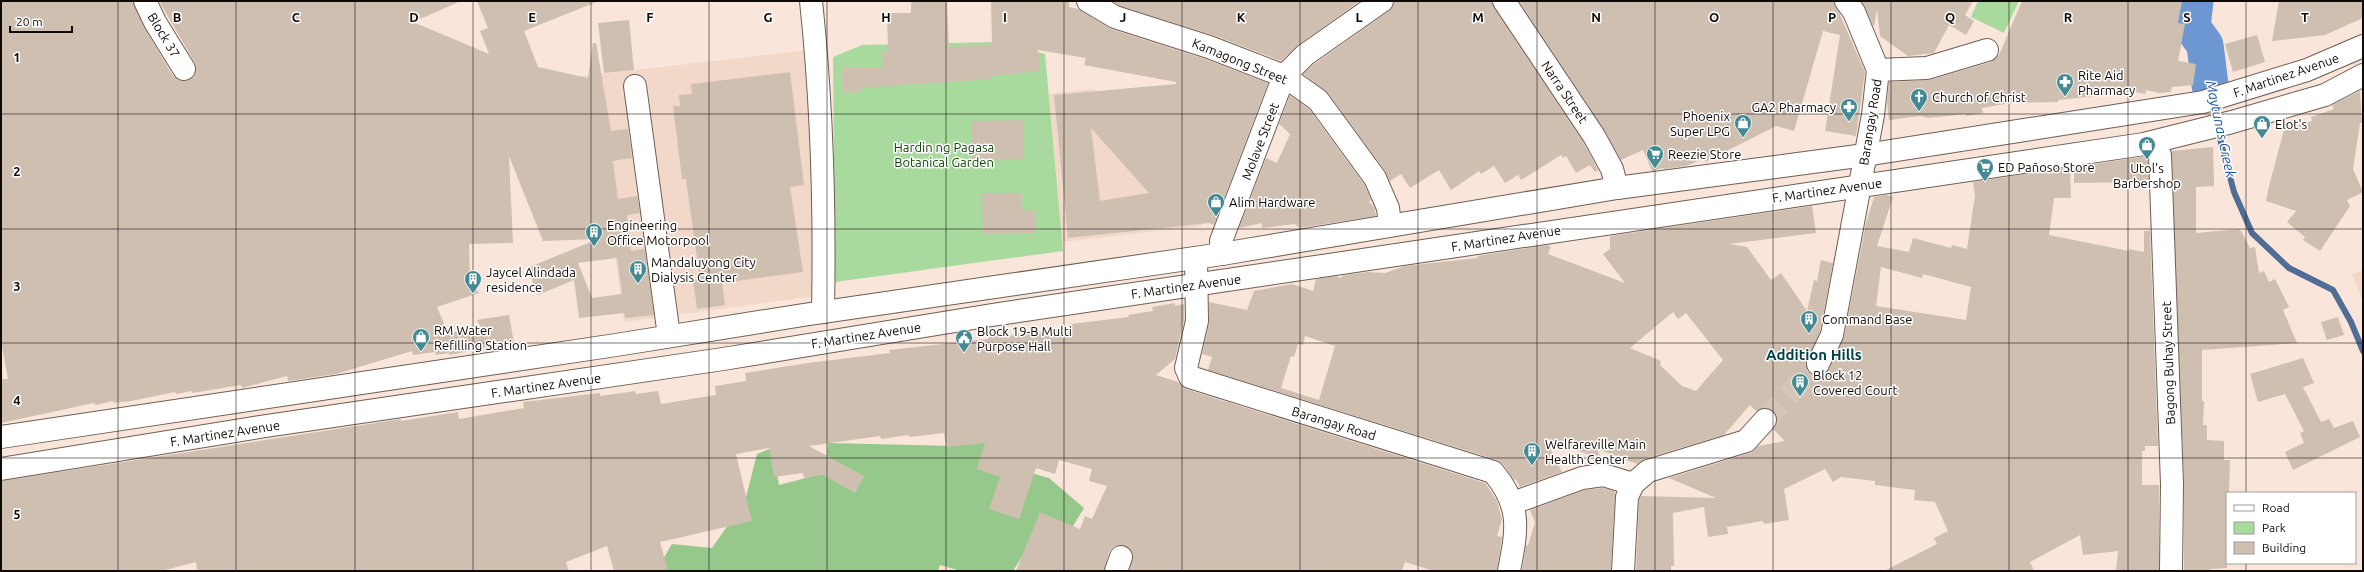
<svg xmlns="http://www.w3.org/2000/svg" width="2364" height="572" viewBox="0 0 2364 572" font-family="Ubuntu,sans-serif">
<style>
.built{fill:#f2d8c9}
.green{fill:#a7da9c}
.forest{fill:#96c88b}
.lines{fill:none;stroke-linecap:round;stroke-linejoin:round}
.stream{stroke:#506d95;stroke-width:6}
.river{stroke:#6c97d2;stroke-width:37}
.building{fill:#cfbfb1;fill-rule:evenodd}
.minor-tunnel{stroke:#d6c4ba;stroke-width:22;stroke-dasharray:22 11;stroke-linecap:butt}
.minor-casing{stroke:#6f5d54;stroke-width:24}
.major-casing{stroke:#6f5d54;stroke-width:24}
.minor{stroke:#fff;stroke-width:22}
.major{stroke:#fff;stroke-width:22}
.grid{fill:none;stroke:#100a07;stroke-width:1;stroke-opacity:0.55}
.labels{text-anchor:middle;dominant-baseline:central;stroke-width:3;stroke-linejoin:round;paint-order:stroke}
.street-label{font-size:13px;fill:#100a07;stroke:#fff}
.poi-label{font-size:13px;fill:#100a07;stroke:#fff;text-anchor:start}
.park-label{font-size:13px;fill:#134406;stroke:#fff}
.water-label{font-size:14px;font-style:italic;fill:#1e559c;stroke:#fff}
.quarter-label{font-size:15px;font-weight:bold;fill:#004149;stroke:#fff}
.grid-label{font-size:13px;text-anchor:middle;font-weight:bold;fill:#100a07;stroke:#fff;stroke-width:3;stroke-linejoin:round;paint-order:stroke}
</style>
<rect width="100%" height="100%" fill="#f9e5da"/>
<path class="built" d="M 809,50 L 816,296 L 624,322 L 611,224 L 573,77 Z
M 1092,89 L 1118,100 L 1197,186 L 1202,226 L 1062,242 L 1049,94 Z
M 2363,270 L 2363,303 L 2352,274 Z"/>
<path class="green" d="M 1978,1 L 2019,1 L 2004,33 L 1971,17 Z
M 994,42 L 1045,54 L 1063,251 L 835,282 L 833,57 L 862,45 Z"/>
<path class="forest" d="M 994,430 L 992,462 L 1049,478 L 1084,508 L 1059,549 L 1029,546 L 1013,571 L 961,571 L 940,565 L 938,571 L 664,571 L 663,559 L 672,544 L 712,548 L 745,501 L 757,454 L 772,448 L 779,485 L 825,473 L 828,443 L 955,446 Z"/>
<g class="lines">
<path class="stream" d="M 2210,85 L 2221,143 L 2234,192 L 2252,233 L 2289,268 L 2333,290 L 2351,322 L 2363,351"/>
<path class="river" d="M 2195,1 L 2192,27 L 2205,45 L 2210,85"/>
</g>
<path class="building" d="M 1,1 L 133,1 L 144,27 L 173,76 L 184,81 L 190,80 L 195,75 L 196,69 L 195,63 L 159,1 L 461,1 L 413,22 L 489,54 L 480,31 L 488,28 L 477,1 L 599,1 L 524,31 L 538,67 L 588,78 L 593,43 L 596,43 L 611,131 L 628,129 L 632,158 L 613,161 L 618,199 L 637,196 L 640,213 L 627,215 L 631,251 L 645,249 L 654,315 L 625,318 L 624,313 L 579,318 L 574,280 L 538,295 L 527,268 L 598,239 L 543,241 L 509,156 L 513,243 L 469,244 L 470,280 L 479,293 L 437,307 L 448,333 L 481,328 L 477,320 L 509,315 L 514,343 L 449,355 L 449,353 L 436,355 L 435,352 L 413,355 L 412,351 L 336,374 L 288,381 L 287,376 L 242,388 L 241,385 L 192,393 L 192,391 L 176,394 L 175,392 L 131,401 L 114,403 L 113,401 L 95,405 L 94,403 L 1,423 L 1,379 L 8,379 L 1,342 ZM 617,258 L 622,294 L 592,298 L 578,263 Z
M 911,1 L 947,1 L 949,47 L 992,45 L 991,1 L 1069,2 L 1069,7 L 1078,9 L 1111,29 L 1205,59 L 1268,83 L 1214,225 L 1209,223 L 1068,238 L 1054,95 L 1176,84 L 1176,82 L 1084,65 L 1086,58 L 1038,50 L 1040,71 L 991,76 L 992,79 L 862,88 L 862,92 L 843,93 L 842,68 L 883,68 L 882,52 L 888,51 L 887,13 L 911,13 ZM 1091,128 L 1149,193 L 1100,201 Z
M 1113,1 L 1360,1 L 1298,45 L 1281,61 L 1213,35 L 1120,6 Z
M 1394,1 L 1492,1 L 1494,8 L 1583,142 L 1598,170 L 1595,172 L 1590,165 L 1576,173 L 1566,156 L 1563,158 L 1561,155 L 1521,180 L 1518,175 L 1505,183 L 1494,166 L 1481,174 L 1479,171 L 1451,190 L 1439,170 L 1410,188 L 1401,174 L 1390,181 L 1385,171 L 1328,93 L 1303,74 L 1313,65 L 1389,11 Z
M 1519,1 L 1834,1 L 1865,72 L 1856,136 L 1825,131 L 1840,35 L 1823,31 L 1794,131 L 1776,126 L 1705,162 L 1703,159 L 1686,166 L 1664,169 L 1663,168 L 1652,171 L 1643,150 L 1621,160 L 1604,129 Z
M 1861,1 L 1973,1 L 1965,15 L 1974,21 L 1966,35 L 1949,25 L 1934,53 L 1908,56 L 1880,36 L 1877,9 L 1874,27 Z
M 2022,1 L 2182,1 L 2178,23 L 2185,24 L 2178,61 L 2196,64 L 2193,85 L 2172,87 L 2171,92 L 2159,93 L 2146,90 L 2145,94 L 2105,86 L 2106,95 L 2058,100 L 2058,102 L 2011,103 L 1982,108 L 1983,113 L 1966,116 L 1966,114 L 1928,118 L 1920,116 L 1889,120 L 1887,103 L 1889,82 L 1930,80 L 1991,62 L 1999,55 Z
M 2279,1 L 2363,1 L 2363,18 L 2325,35 L 2272,41 Z
M 629,20 L 634,70 L 604,73 L 598,23 Z
M 2257,35 L 2265,62 L 2233,72 L 2225,44 Z
M 790,72 L 804,185 L 790,187 L 803,272 L 722,283 L 725,305 L 697,309 L 693,280 L 700,279 L 686,179 L 682,179 L 673,106 L 680,106 L 679,95 L 692,94 L 691,84 Z
M 2360,91 L 2362,123 L 2360,123 L 2353,169 L 2363,192 L 2347,200 L 2350,206 L 2320,251 L 2303,240 L 2305,237 L 2287,222 L 2296,211 L 2266,201 L 2269,186 L 2284,130 L 2312,121 L 2311,117 L 2334,109 L 2332,105 Z
M 1290,95 L 1309,109 L 1364,184 L 1371,200 L 1369,202 L 1374,207 L 1376,216 L 1299,228 L 1295,224 L 1262,228 L 1262,223 L 1239,228 L 1266,158 L 1277,163 L 1290,134 L 1279,124 Z
M 1023,120 L 1024,159 L 971,160 L 971,121 Z
M 2213,147 L 2214,186 L 2196,187 L 2196,233 L 2240,229 L 2250,248 L 2255,247 L 2259,273 L 2264,271 L 2269,282 L 2275,279 L 2289,307 L 2283,310 L 2297,343 L 2202,350 L 2202,401 L 2204,401 L 2203,425 L 2207,425 L 2207,440 L 2224,441 L 2224,460 L 2230,460 L 2229,493 L 2227,493 L 2227,568 L 2210,569 L 2210,571 L 2184,571 L 2184,484 L 2171,151 Z
M 2148,156 L 2149,188 L 2144,188 L 2144,182 L 2074,183 L 2074,167 Z
M 2070,168 L 2071,198 L 2054,198 L 2049,235 L 2129,251 L 2129,249 L 2144,252 L 2144,231 L 2150,231 L 2158,446 L 2145,446 L 2145,451 L 2142,451 L 2142,485 L 2159,485 L 2159,571 L 2116,571 L 2118,551 L 2083,555 L 2080,535 L 2030,562 L 2034,571 L 1884,571 L 1937,544 L 1934,538 L 1948,531 L 1935,502 L 1914,500 L 1915,490 L 1875,485 L 1875,481 L 1841,477 L 1833,482 L 1825,469 L 1784,489 L 1789,520 L 1764,524 L 1763,521 L 1727,527 L 1728,534 L 1708,537 L 1704,507 L 1673,513 L 1674,566 L 1671,566 L 1671,571 L 1636,571 L 1639,500 L 1641,496 L 1716,498 L 1669,478 L 1750,453 L 1758,446 L 1785,441 L 1773,429 L 1777,422 L 1777,416 L 1773,411 L 1762,408 L 1756,411 L 1750,405 L 1724,435 L 1644,459 L 1637,464 L 1597,449 L 1602,460 L 1545,438 L 1562,472 L 1520,487 L 1515,478 L 1515,481 L 1503,464 L 1497,460 L 1208,370 L 1212,357 L 1202,354 L 1209,324 L 1209,302 L 1247,310 L 1254,291 L 1292,284 L 1313,291 L 1316,279 L 1336,276 L 1340,278 L 1344,275 L 1368,272 L 1385,273 L 1405,266 L 1478,258 L 1477,256 L 1547,245 L 1551,247 L 1548,254 L 1625,283 L 1603,254 L 1610,249 L 1610,236 L 1812,206 L 1816,233 L 1729,244 L 1747,247 L 1771,280 L 1781,273 L 1807,311 L 1814,280 L 1817,281 L 1821,260 L 1833,263 L 1820,331 L 1806,365 L 1807,371 L 1812,375 L 1819,376 L 1829,369 L 1844,337 L 1866,223 L 1874,197 L 1887,195 L 1893,197 L 1877,246 L 1909,252 L 1913,238 L 1951,248 L 1952,245 L 1967,249 L 1975,195 L 1973,182 L 2045,171 L 2054,173 L 2054,170 ZM 1881,267 L 1922,278 L 1923,274 L 1971,287 L 1966,320 L 1876,306 ZM 1673,312 L 1678,319 L 1686,313 L 1723,360 L 1696,391 L 1682,386 L 1660,365 L 1661,361 L 1630,348 ZM 1305,336 L 1335,346 L 1319,400 L 1281,388 L 1291,356 L 1294,357 L 1298,344 L 1303,345 Z
M 982,193 L 1022,193 L 1022,210 L 1035,210 L 1035,233 L 983,234 Z
M 1175,303 L 1175,306 L 1184,304 L 1184,320 L 1175,359 L 1156,375 L 1178,382 L 1186,389 L 1485,483 L 1497,501 L 1502,519 L 1497,536 L 1502,537 L 1497,571 L 1434,571 L 1405,562 L 1402,571 L 1129,571 L 1133,554 L 1130,549 L 1119,545 L 1113,547 L 1109,552 L 1104,571 L 1016,571 L 1040,512 L 1080,529 L 1085,516 L 1092,519 L 1107,486 L 1089,481 L 1092,469 L 1059,460 L 1055,474 L 1036,468 L 1019,519 L 989,509 L 1000,477 L 977,469 L 985,443 L 946,447 L 944,433 L 909,437 L 909,435 L 881,439 L 880,436 L 809,446 L 864,476 L 855,493 L 823,475 L 804,478 L 803,473 L 774,477 L 769,448 L 736,454 L 752,521 L 660,542 L 668,571 L 614,571 L 607,546 L 566,562 L 569,571 L 197,571 L 196,562 L 161,571 L 1,571 L 1,481 L 401,419 L 401,421 L 458,412 L 459,419 L 524,408 L 523,402 L 600,393 L 600,396 L 635,391 L 636,394 L 658,391 L 661,404 L 716,395 L 715,386 L 746,381 L 745,373 L 808,363 L 890,353 L 889,350 L 988,339 L 988,335 L 1006,333 L 1006,336 L 1072,329 L 1071,324 L 1129,317 L 1128,315 L 1153,311 L 1152,307 Z
M 2338,317 L 2344,335 L 2327,340 L 2321,322 Z
M 2303,358 L 2314,383 L 2303,387 L 2321,422 L 2329,419 L 2334,428 L 2353,421 L 2360,437 L 2293,470 L 2285,452 L 2304,443 L 2300,433 L 2304,431 L 2285,394 L 2258,402 L 2250,374 Z
M 1602,488 L 1614,491 L 1615,494 L 1611,571 L 1522,571 L 1526,545 L 1528,546 L 1535,522 L 1530,510 L 1585,490 Z"/>
<g class="lines">
<path class="minor-tunnel" d="M 1765,420 L 1818,364"/>
<defs>
<path id="minor" d="M 145,1 L 155,22 L 184,69
M 811,1 C 822,104 825,208 823,312
M 1088,1 L 1115,17 L 1209,47 L 1284,76 L 1318,100 L 1375,178 L 1388,208 L 1390,225
M 1504,1 L 1594,136 L 1612,169 L 1617,188
M 1878,70 L 1927,68 L 1987,50
M 635,86 L 669,336
M 2160,155 L 2172,484 L 2171,571
M 1222,254 L 1221,241 L 1284,76 L 1305,55 L 1382,1
M 1196,258 L 1197,321 L 1186,368 L 1190,377 L 1493,472 C 1522,506 1517,530 1509,571
M 1818,364 L 1832,335 L 1873,115 L 1878,70 L 1854,12 L 1846,1
M 1513,503 L 1582,478 L 1603,475 L 1633,484
M 1116,571 L 1121,557
M 1623,571 L 1627,497 L 1633,484 L 1648,471 L 1746,441 L 1765,420"/>
<path id="major" d="M 1,437 L 616,345 L 803,315 L 1222,254 L 1617,188 L 1865,155 L 2203,102 L 2307,70 L 2363,46
M 1,469 L 266,426 L 723,359 L 992,315 L 2144,144 L 2232,122 L 2325,95 L 2363,75"/>
</defs>
<use href="#minor" class="minor-casing"/>
<use href="#major" class="major-casing"/>
<use href="#minor" class="minor"/>
<use href="#major" class="major"/>
</g>
<path class="grid" d="M 118,1 L 118,571M 236,1 L 236,571M 355,1 L 355,571M 473,1 L 473,571M 591,1 L 591,571M 709,1 L 709,571M 827,1 L 827,571M 946,1 L 946,571M 1064,1 L 1064,571M 1182,1 L 1182,571M 1300,1 L 1300,571M 1418,1 L 1418,571M 1537,1 L 1537,571M 1655,1 L 1655,571M 1773,1 L 1773,571M 1891,1 L 1891,571M 2009,1 L 2009,571M 2128,1 L 2128,571M 2246,1 L 2246,493M 1,114 L 2363,114M 1,229 L 2363,229M 1,343 L 2363,343M 1,458 L 2363,458M 2246,563 L 2246,571"/>
<defs>
<symbol id="pharmacy-pin" viewBox="-11 -11 22 30"><path d="M0 17L-7.5 6A9.5 9.5 0 1 1 7.5 6Z" fill="#448a94" stroke="#fff"/><path d="M-2-6h4v4h4v4h-4v4h-4v-4h-4v-4h4Z" fill="#fff"/></symbol>
<symbol id="church-pin" viewBox="-11 -11 22 30"><path d="M0 17L-7.5 6A9.5 9.5 0 1 1 7.5 6Z" fill="#448a94" stroke="#fff"/><path d="M-1.2-6h2.4v3.5h3.3v2.4h-3.3V6h-2.4V-.1h-3.3v-2.4h3.3Z" fill="#fff"/></symbol>
<symbol id="shop-pin" viewBox="-11 -11 22 30"><path d="M0 17L-7.5 6A9.5 9.5 0 1 1 7.5 6Z" fill="#448a94" stroke="#fff"/><path d="M-5-2.5h2.3a2.7 3.5 0 0 1 5.4 0H5L5.5 6h-11ZM-1.5-2.5h3a1.5 2.3 0 0 0-3 0Z" fill="#fff"/></symbol>
<symbol id="supermarket-pin" viewBox="-11 -11 22 30"><path d="M0 17L-7.5 6A9.5 9.5 0 1 1 7.5 6Z" fill="#448a94" stroke="#fff"/><path d="M-6-5.5h2.5l.6 2H6L4.5 2H-2.5L-4.4-4H-6ZM-1.5 3.2a1.3 1.3 0 1 0 .1 0ZM3 3.2a1.3 1.3 0 1 0 .1 0Z" fill="#fff"/></symbol>
<symbol id="building-pin" viewBox="-11 -11 22 30"><path d="M0 17L-7.5 6A9.5 9.5 0 1 1 7.5 6Z" fill="#448a94" stroke="#fff"/><path d="M-4-6H4V6H1V3H-1V6H-4ZM-2.5-4.3h1.7v1.8h-1.7ZM.8-4.3h1.7v1.8H.8ZM-2.5-1h1.7V.8h-1.7ZM.8-1h1.7V.8H.8Z" fill="#fff"/></symbol>
<symbol id="civic-pin" viewBox="-11 -11 22 30"><path d="M0 17L-7.5 6A9.5 9.5 0 1 1 7.5 6Z" fill="#448a94" stroke="#fff"/><path d="M-.6-6.5H3V-4.5H.6V-3L4-1V1h2V6H-6V1h2V-1L-.6-3ZM-1.2 2.5V6h2.4V2.5Z" fill="#fff"/></symbol>
</defs>
<g fill-rule="evenodd">
<use href="#pharmacy-pin" x="2055" y="72" width="20" height="27"/>
<use href="#church-pin" x="1909" y="87" width="20" height="27"/>
<use href="#pharmacy-pin" x="1839" y="97" width="20" height="27"/>
<use href="#shop-pin" x="1733" y="113" width="20" height="27"/>
<use href="#shop-pin" x="2252" y="114" width="20" height="27"/>
<use href="#shop-pin" x="2137" y="135" width="20" height="27"/>
<use href="#supermarket-pin" x="1645" y="144" width="20" height="27"/>
<use href="#supermarket-pin" x="1975" y="157" width="20" height="27"/>
<use href="#shop-pin" x="1206" y="192" width="20" height="27"/>
<use href="#building-pin" x="584" y="222" width="20" height="27"/>
<use href="#building-pin" x="628" y="259" width="20" height="27"/>
<use href="#building-pin" x="463" y="269" width="20" height="27"/>
<use href="#building-pin" x="1799" y="309" width="20" height="27"/>
<use href="#shop-pin" x="411" y="327" width="20" height="27"/>
<use href="#civic-pin" x="954" y="328" width="20" height="27"/>
<use href="#building-pin" x="1790" y="372" width="20" height="27"/>
<use href="#building-pin" x="1522" y="441" width="20" height="27"/>
</g>
<g class="labels">
<g class="street-label">
<text transform="translate(164 35) rotate(59)">Block 37</text>
<text transform="translate(1240 61) rotate(22)">Kamagong Street</text>
<text transform="translate(2286 75) rotate(-19)">F. Martinez Avenue</text>
<text transform="translate(1565 92) rotate(56)">Narra Street</text>
<text transform="translate(1870 122) rotate(-81)">Barangay Road</text>
<text transform="translate(1260 141) rotate(-69)">Molave Street</text>
<text transform="translate(1827 190) rotate(-8)">F. Martinez Avenue</text>
<text transform="translate(1506 238) rotate(-9)">F. Martinez Avenue</text>
<text transform="translate(1186 286) rotate(-8)">F. Martinez Avenue</text>
<text transform="translate(866 335) rotate(-9)">F. Martinez Avenue</text>
<text transform="translate(2168 363) rotate(-92)">Bagong Buhay Street</text>
<text transform="translate(546 385) rotate(-8)">F. Martinez Avenue</text>
<text transform="translate(1334 423) rotate(17)">Barangay Road</text>
<text transform="translate(225 433) rotate(-9)">F. Martinez Avenue</text>
</g>
<g class="poi-label">
<text x="2078" y="75">Rite Aid<tspan x="2078" dy="15">Pharmacy</tspan></text>
<text x="1932" y="97">Church of Christ</text>
<text x="1836" y="107" text-anchor="end">GA2 Pharmacy</text>
<text x="1730" y="116" text-anchor="end">Phoenix<tspan x="1730" dy="15">Super LPG</tspan></text>
<text x="2275" y="124">Elot's</text>
<text x="1668" y="154">Reezie Store</text>
<text x="1998" y="167">ED Pañoso Store</text>
<text x="2147" y="168" text-anchor="middle">Utol's<tspan x="2147" dy="15">Barbershop</tspan></text>
<text x="1229" y="202">Alim Hardware</text>
<text x="607" y="225">Engineering<tspan x="607" dy="15">Office Motorpool</tspan></text>
<text x="651" y="262">Mandaluyong City<tspan x="651" dy="15">Dialysis Center</tspan></text>
<text x="486" y="272">Jaycel Alindada<tspan x="486" dy="15">residence</tspan></text>
<text x="1822" y="319">Command Base</text>
<text x="434" y="330">RM Water<tspan x="434" dy="15">Refilling Station</tspan></text>
<text x="977" y="331">Block 19-B Multi<tspan x="977" dy="15">Purpose Hall</tspan></text>
<text x="1813" y="375">Block 12<tspan x="1813" dy="15">Covered Court</tspan></text>
<text x="1545" y="444">Welfareville Main<tspan x="1545" dy="15">Health Center</tspan></text>
</g>
<g class="park-label">
<text x="944" y="147">Hardin ng Pagasa<tspan x="944" dy="15">Botanical Garden</tspan></text>
</g>
<g class="water-label">
<text transform="translate(2221 129) rotate(78)">Maytunas Creek</text>
</g>
<g class="quarter-label">
<text x="1814" y="354">Addition Hills</text>
</g>
</g>
<g class="grid-label">
<text x="177" y="22">B</text>
<text x="296" y="22">C</text>
<text x="414" y="22">D</text>
<text x="532" y="22">E</text>
<text x="650" y="22">F</text>
<text x="768" y="22">G</text>
<text x="886" y="22">H</text>
<text x="1005" y="22">I</text>
<text x="1123" y="22">J</text>
<text x="1241" y="22">K</text>
<text x="1359" y="22">L</text>
<text x="1478" y="22">M</text>
<text x="1596" y="22">N</text>
<text x="1714" y="22">O</text>
<text x="1832" y="22">P</text>
<text x="1950" y="22">Q</text>
<text x="2068" y="22">R</text>
<text x="2187" y="22">S</text>
<text x="2305" y="22">T</text>
<text x="17" y="62">1</text>
<text x="17" y="176">2</text>
<text x="17" y="291">3</text>
<text x="17" y="405">4</text>
<text x="17" y="519">5</text>
</g>
<rect width="2364" height="572" fill="none" stroke="#100a07" stroke-width="4"/>
<rect x="2226" y="492" width="130" height="72" fill="#ffffff" stroke="#9f9d9c"/>
<rect x="2234" y="505" width="20" height="6" fill="#ffffff" stroke="#9f9d9c"/>
<text x="2262" y="512" font-size="12" fill="#100a07">Road</text>
<rect x="2234" y="522" width="20" height="12" fill="#a7da9c" stroke="#9f9d9c"/>
<text x="2262" y="532" font-size="12" fill="#100a07">Park</text>
<rect x="2234" y="542" width="20" height="12" fill="#cfbfb1" stroke="#9f9d9c"/>
<text x="2262" y="552" font-size="12" fill="#100a07">Building</text>
<path d="M10 26v6h62v-6" fill="none" stroke="#100a07" stroke-width="2"/>
<text x="16" y="26" font-size="12" fill="#100a07" stroke="#ffffff" stroke-width="3" paint-order="stroke">20 m</text>
</svg>
